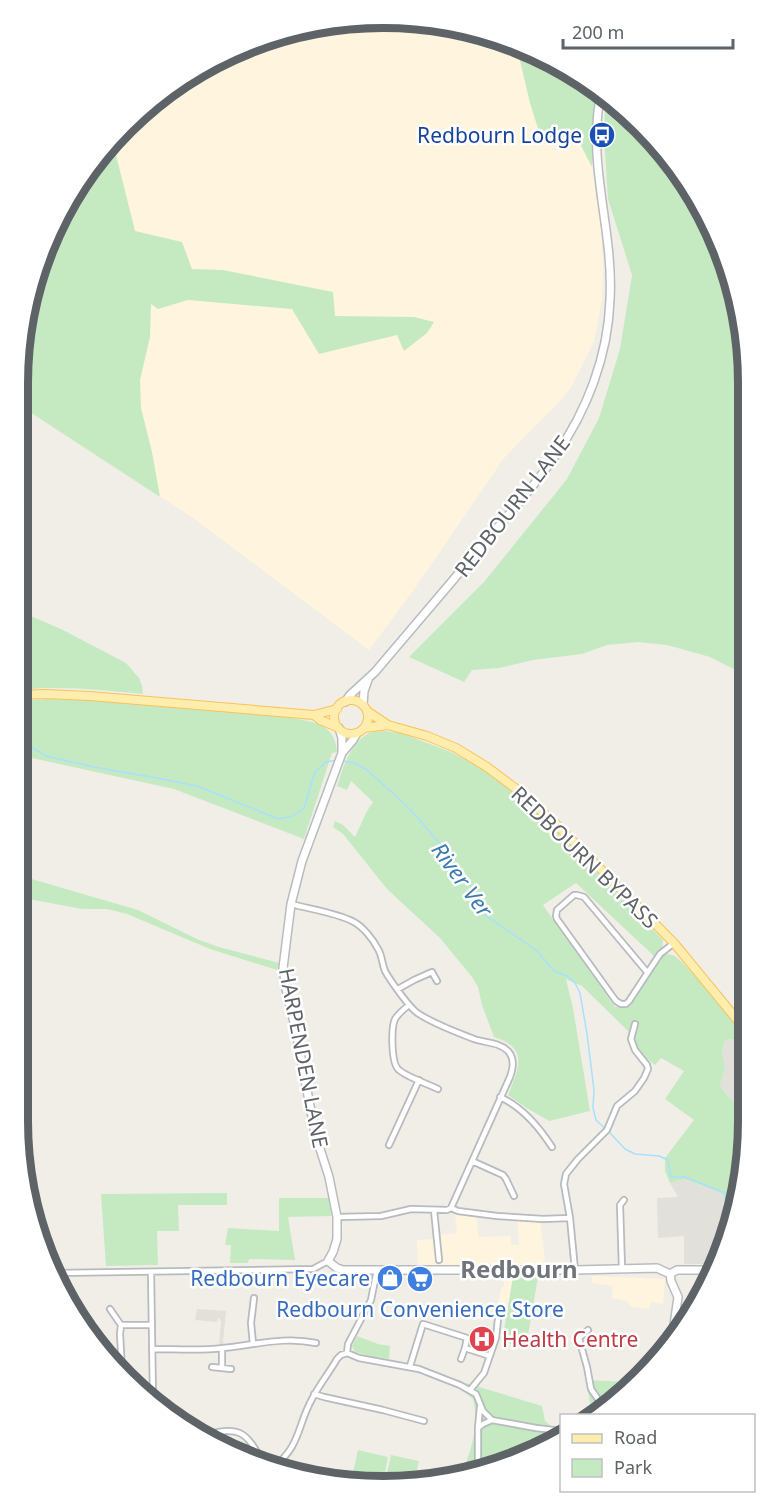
<svg xmlns="http://www.w3.org/2000/svg" width="767" height="1504" viewBox="0 0 767 1504" font-family="'Noto Sans',sans-serif">
<style>
.commercial{fill:#fff5de}
.industrial{fill:#e2e0db}
.green{fill:#c5eac2}
.lines{fill:none;stroke-linecap:round;stroke-linejoin:round}
.stream{stroke:#a9dfff;stroke-width:1.5}
.street-casing{stroke:#b7babe;stroke-width:8}
.secondary-casing{stroke:#b8bcc1;stroke-width:10}
.primary-casing{stroke:#fac257;stroke-width:10}
.street{stroke:#fff;stroke-width:4.5}
.secondary{stroke:#fff;stroke-width:7}
.primary{stroke:#ffedae;stroke-width:8}
.labels{text-anchor:middle;dominant-baseline:central;stroke-width:5;stroke-linejoin:round;paint-order:stroke}
.transit-label{font-size:21px;fill:#164399;stroke:#fff;text-anchor:end}
.street-label{font-size:21px;fill:#5e6368;stroke:#fff}
.shop-label{font-size:21px;fill:#366cbe;stroke:#fff;text-anchor:end}
.health-label{font-size:21px;fill:#be3a42;stroke:#fff;text-anchor:start}
.water-label{font-size:22px;font-style:italic;fill:#3c7bb0;stroke:#fff}
.quarter-label{font-size:24px;font-weight:bold;fill:#6f757a;stroke:#fff}
.rim{fill:none;stroke:#5e6368;stroke-width:8}
</style>
<rect width="100%" height="100%" fill="#f1eee7"/>
<path class="commercial" d="M 408,19 L 545,56 L 599,92 L 594,108 L 592,167 L 601,227 L 603,264 L 602,300 L 594,341 L 570,389 L 557,404 L 504,458 L 415,588 L 369,650 L 193,518 L 19,405 L 19,360 L 56,222 L 143,108 L 266,37 Z
M 455,1214 L 477,1218 L 478,1237 L 511,1236 L 511,1245 L 519,1245 L 517,1218 L 540,1221 L 544,1252 L 545,1265 L 441,1265 L 437,1235 L 457,1233 Z
M 435,1239 L 437,1252 L 438,1266 L 418,1266 L 417,1240 Z
M 504,1275 L 513,1277 L 506,1316 L 496,1314 L 501,1289 L 504,1286 Z
M 592,1276 L 665,1279 L 663,1304 L 651,1302 L 649,1309 L 631,1307 L 627,1301 L 612,1298 L 613,1286 L 592,1283 Z"/>
<path class="industrial" d="M 733,1039 L 748,1057 L 748,1110 L 743,1109 L 733,1101 L 720,1086 L 725,1068 L 722,1052 L 725,1040 Z
M 684,1179 L 723,1193 L 729,1217 L 716,1264 L 684,1264 L 684,1236 L 658,1238 L 657,1198 L 678,1197 L 670,1183 Z
M 197,1309 L 226,1311 L 223,1342 L 224,1344 L 219,1345 L 221,1322 L 220,1319 L 218,1318 L 217,1322 L 195,1320 Z"/>
<path class="green" d="M 517,48 L 545,56 L 599,92 L 594,108 L 592,167 L 576,136 L 541,138 L 530,103 Z
M 608,98 L 624,108 L 674,161 L 721,243 L 746,335 L 747,676 L 710,657 L 667,645 L 638,642 L 607,645 L 582,654 L 533,660 L 499,668 L 472,670 L 464,682 L 409,657 L 484,582 L 567,479 L 599,418 L 620,349 L 632,275 L 608,199 L 604,136 L 605,108 Z
M 114,147 L 135,231 L 182,242 L 192,269 L 223,270 L 333,292 L 335,316 L 414,317 L 434,322 L 427,333 L 404,351 L 397,335 L 319,354 L 292,309 L 188,300 L 158,309 L 151,304 L 150,337 L 140,380 L 141,408 L 152,452 L 160,497 L 19,405 L 19,360 L 56,222 Z
M 19,611 L 61,629 L 126,663 L 139,678 L 142,686 L 143,694 C 102,690 59,685 18,690 Z
M 47,699 L 121,701 L 291,718 C 315,722 335,724 337,752 L 332,753 L 304,839 L 174,789 L 18,755 L 18,714 L 23,713 L 22,701 Z
M 384,731 L 401,733 L 451,752 L 485,770 L 536,811 L 663,940 L 662,948 L 655,957 L 576,883 L 543,905 L 615,1007 L 628,1007 L 661,957 C 669,951 675,956 682,962 L 723,1007 L 748,1038 L 748,1057 L 733,1039 L 725,1040 L 722,1052 L 725,1068 L 720,1086 C 728,1096 736,1106 748,1110 L 748,1144 L 729,1217 L 723,1193 L 684,1179 L 670,1183 L 665,1171 L 665,1158 L 694,1120 L 665,1099 L 684,1071 L 661,1058 L 655,1065 L 640,1053 L 633,1043 L 636,1031 L 629,1032 L 582,986 L 566,979 L 573,1008 L 590,1111 L 549,1121 L 525,1107 L 508,1095 C 519,1068 529,1048 494,1037 L 482,1005 L 478,987 L 472,977 L 440,938 L 401,902 L 387,889 L 343,834 L 333,827 L 335,821 L 343,825 L 355,837 L 367,811 L 373,802 L 351,781 L 347,790 L 337,786 C 343,767 350,743 369,733 C 373,732 379,731 384,731 Z
M 18,875 L 138,910 L 199,940 L 219,947 L 279,963 L 277,970 L 210,949 L 127,914 L 107,909 L 82,909 L 18,897 Z
M 227,1193 L 227,1205 L 178,1205 L 179,1231 L 157,1231 L 158,1265 L 106,1266 L 101,1194 Z
M 279,1198 L 329,1198 L 331,1216 L 288,1217 L 295,1260 L 249,1259 L 248,1263 L 230,1263 L 231,1245 L 225,1245 L 228,1228 L 279,1231 Z
M 513,1277 L 538,1277 L 526,1347 L 502,1342 Z
M 357,1336 L 378,1344 L 390,1346 L 389,1359 L 370,1356 L 355,1352 L 352,1346 Z
M 586,1380 L 628,1382 L 628,1386 L 631,1387 L 625,1395 L 592,1415 Z
M 466,1383 L 542,1406 L 545,1421 L 551,1426 L 561,1428 L 561,1434 L 524,1458 L 469,1471 L 464,1469 C 472,1447 479,1423 473,1399 L 463,1391 Z
M 358,1450 L 388,1457 L 383,1483 L 352,1477 Z
M 391,1455 L 419,1461 L 414,1484 L 408,1485 L 385,1482 Z"/>
<g class="lines">
<path class="stream" d="M 18,739 L 46,756 L 94,767 L 168,780 L 200,787 L 278,819 L 293,816 L 304,808 L 315,772 L 326,762 L 338,760
M 342,761 L 354,763 L 367,770 L 409,808 L 442,846 L 457,874 L 468,881 L 485,915 L 537,951 L 554,971 L 567,976 L 575,983 L 580,993 L 587,1034 L 594,1090 L 593,1108 L 596,1120 L 611,1134 L 625,1149 L 635,1154 L 659,1156 L 668,1160 L 671,1177 L 685,1177 L 724,1193 L 730,1213"/>
<defs>
<path id="street" d="M 291,904 C 309,909 338,913 354,922 C 363,927 373,939 378,949 C 382,955 382,964 385,971 C 390,980 410,1009 419,1014 C 434,1024 456,1032 474,1039 C 485,1043 499,1042 508,1051 C 515,1059 513,1068 510,1077 L 451,1208
M 647,972 L 584,897 L 577,895 L 574,895 L 557,910 L 556,916 L 557,919 L 616,1001 L 621,1004 L 626,1004 L 629,1001 L 660,954 L 674,943
M 398,989 L 414,980 L 432,972 L 437,981
M 409,1005 C 404,1009 398,1014 395,1019 C 391,1028 391,1064 399,1070 C 407,1077 428,1084 438,1089
M 500,1097 C 522,1107 539,1127 552,1147
M 389,1145 L 419,1080
M 472,1161 L 503,1175 L 506,1179 L 514,1196
M 434,1210 L 439,1260
M 337,1217 L 381,1216 L 411,1209 L 447,1210 L 451,1208 L 458,1211 L 497,1216 L 543,1219 L 570,1218
M 622,1269 L 620,1205 L 624,1200
M 377,1270 L 371,1300 L 348,1344 L 347,1353 L 359,1358 L 419,1369 L 460,1385 L 476,1394 L 483,1411 L 492,1420
M 575,1270 L 570,1218 L 564,1184 L 566,1174 L 578,1159 L 607,1130 L 617,1106 L 635,1091 L 644,1078 L 648,1069 L 647,1065 L 635,1050 L 631,1039 L 635,1024
M 151,1272 L 153,1399
M 56,1273 L 313,1269 L 328,1261
M 110,1309 L 121,1325
M 588,1330 L 579,1338 L 580,1342 L 587,1367 L 591,1389 L 604,1408
M 253,1344 L 251,1323 L 254,1298
M 152,1349 C 176,1349 200,1351 223,1348 C 255,1345 284,1336 316,1343
M 222,1349 L 222,1368
M 461,1359 L 465,1348
M 410,1366 L 423,1324 L 467,1338 L 465,1348 L 490,1356
M 212,1367 L 231,1369
M 122,1370 L 120,1334 L 121,1325 L 152,1325
M 470,1390 L 484,1373 L 496,1338 L 498,1319
M 314,1394 L 324,1397 L 383,1410 L 424,1421
M 492,1420 L 536,1428 L 562,1431
M 478,1428 L 480,1407
M 204,1435 C 241,1426 245,1431 263,1462
M 274,1467 C 301,1445 297,1426 312,1399 C 319,1385 329,1373 337,1359 L 341,1355 L 347,1353
M 478,1469 L 478,1428 L 483,1424 L 492,1420"/>
<path id="secondary" d="M 345,702 L 350,695 L 375,672 C 413,627 452,582 489,537 C 512,511 535,485 555,456 C 587,411 608,356 610,300 C 614,229 586,164 601,93
M 363,705 L 364,691 L 368,680
M 339,728 L 342,738 L 342,753 L 302,861 L 291,904 L 283,968 L 286,989 L 296,1031 L 315,1133 L 329,1177 L 337,1217 L 337,1239 L 333,1252 L 328,1261 L 337,1268 L 343,1270 L 575,1270 L 657,1268 L 670,1274
M 342,753 L 353,740 L 357,733
M 670,1274 L 671,1281 L 678,1297 L 673,1332
M 670,1274 L 677,1270 L 715,1270"/>
<path id="primary" d="M 18,695 L 45,694 L 90,696 L 314,715 L 337,709
M334 717a17 17 0 1 1 34 0a17 17 0 1 1-34 0Z
M 367,711 L 388,725 L 427,736 L 456,748 L 487,767 L 519,791 L 555,823 L 674,943 L 748,1033
M 314,715 L 320,720 L 337,727
M 364,728 L 388,725"/>
</defs>
<use href="#street" class="street-casing"/>
<use href="#secondary" class="secondary-casing"/>
<use href="#primary" class="primary-casing"/>
<use href="#street" class="street"/>
<use href="#secondary" class="secondary"/>
<use href="#primary" class="primary"/>
</g>
<defs>
<symbol id="bus-disc" viewBox="-11 -11 22 22"><circle r="9.5" fill="#1a4fb4" stroke="#fff"/><path d="M-5-6H5V4H4V6H2V4H-2V6H-4V4H-5ZM-3.5-4V0h7V-4ZM-3.5 1.2v1.5H-2V1.2ZM2 1.2v1.5H3.5V1.2Z" fill="#fff"/></symbol>
<symbol id="shop-disc" viewBox="-11 -11 22 22"><circle r="9.5" fill="#3f7fe0" stroke="#fff"/><path d="M-5-2.5h2.3a2.7 3.5 0 0 1 5.4 0H5L5.5 6h-11ZM-1.5-2.5h3a1.5 2.3 0 0 0-3 0Z" fill="#fff"/></symbol>
<symbol id="supermarket-disc" viewBox="-11 -11 22 22"><circle r="9.5" fill="#3f7fe0" stroke="#fff"/><path d="M-6-5.5h2.5l.6 2H6L4.5 2H-2.5L-4.4-4H-6ZM-1.5 3.2a1.3 1.3 0 1 0 .1 0ZM3 3.2a1.3 1.3 0 1 0 .1 0Z" fill="#fff"/></symbol>
<symbol id="hospital-disc" viewBox="-11 -11 22 22"><circle r="9.5" fill="#e0444e" stroke="#fff"/><path d="M-5-5h3v3.5h4V-5h3V5h-3V1.5h-4V5h-3Z" fill="#fff"/></symbol>
</defs>
<g fill-rule="evenodd">
<use href="#bus-disc" x="587" y="120" width="30" height="30"/>
<use href="#shop-disc" x="375" y="1263" width="30" height="30"/>
<use href="#supermarket-disc" x="405" y="1264" width="30" height="30"/>
<use href="#hospital-disc" x="467" y="1324" width="30" height="30"/>
</g>
<g class="labels">
<g class="transit-label">
<text x="582" y="135">Redbourn Lodge</text>
</g>
<g class="street-label">
<text transform="translate(512 506) rotate(-52)">REDBOURN LANE</text>
<text transform="translate(585 857) rotate(44)">REDBOURN BYPASS</text>
<text transform="translate(304 1058) rotate(79)">HARPENDEN LANE</text>
</g>
<g class="shop-label">
<text x="370" y="1278">Redbourn Eyecare</text>
<text x="420" y="1309" text-anchor="middle">Redbourn Convenience Store</text>
</g>
<g class="health-label">
<text x="502" y="1339">Health Centre</text>
</g>
<g class="water-label">
<text transform="translate(463 879) rotate(54)">River Ver</text>
</g>
<g class="quarter-label">
<text x="519" y="1268">Redbourn</text>
</g>
</g>
<path d="M0 0H767V1504H0ZM383 28H383A355 355 0 0 1 738 383V1121A355 355 0 0 1 383 1476H383A355 355 0 0 1 28 1121V383A355 355 0 0 1 383 28Z" fill="#fff" fill-rule="evenodd"/>
<path class="rim" d="M383 28H383A355 355 0 0 1 738 383V1121A355 355 0 0 1 383 1476H383A355 355 0 0 1 28 1121V383A355 355 0 0 1 383 28Z"/>
<rect x="560" y="1414" width="195" height="78" fill="#ffffff" stroke="#bfc1c3" stroke-width="1.5"/>
<rect x="572" y="1434" width="30" height="9" fill="#ffedae" stroke="#bfc1c3" stroke-width="1.5"/>
<text x="614" y="1444" font-size="18" fill="#5e6368">Road</text>
<rect x="572" y="1459" width="30" height="18" fill="#c5eac2" stroke="#bfc1c3" stroke-width="1.5"/>
<text x="614" y="1474" font-size="18" fill="#5e6368">Park</text>
<path d="M563 39v9h170v-9" fill="none" stroke="#5e6368" stroke-width="3"/>
<text x="572" y="39" font-size="18" fill="#5e6368" stroke="#ffffff" stroke-width="4.5" paint-order="stroke">200 m</text>
</svg>
